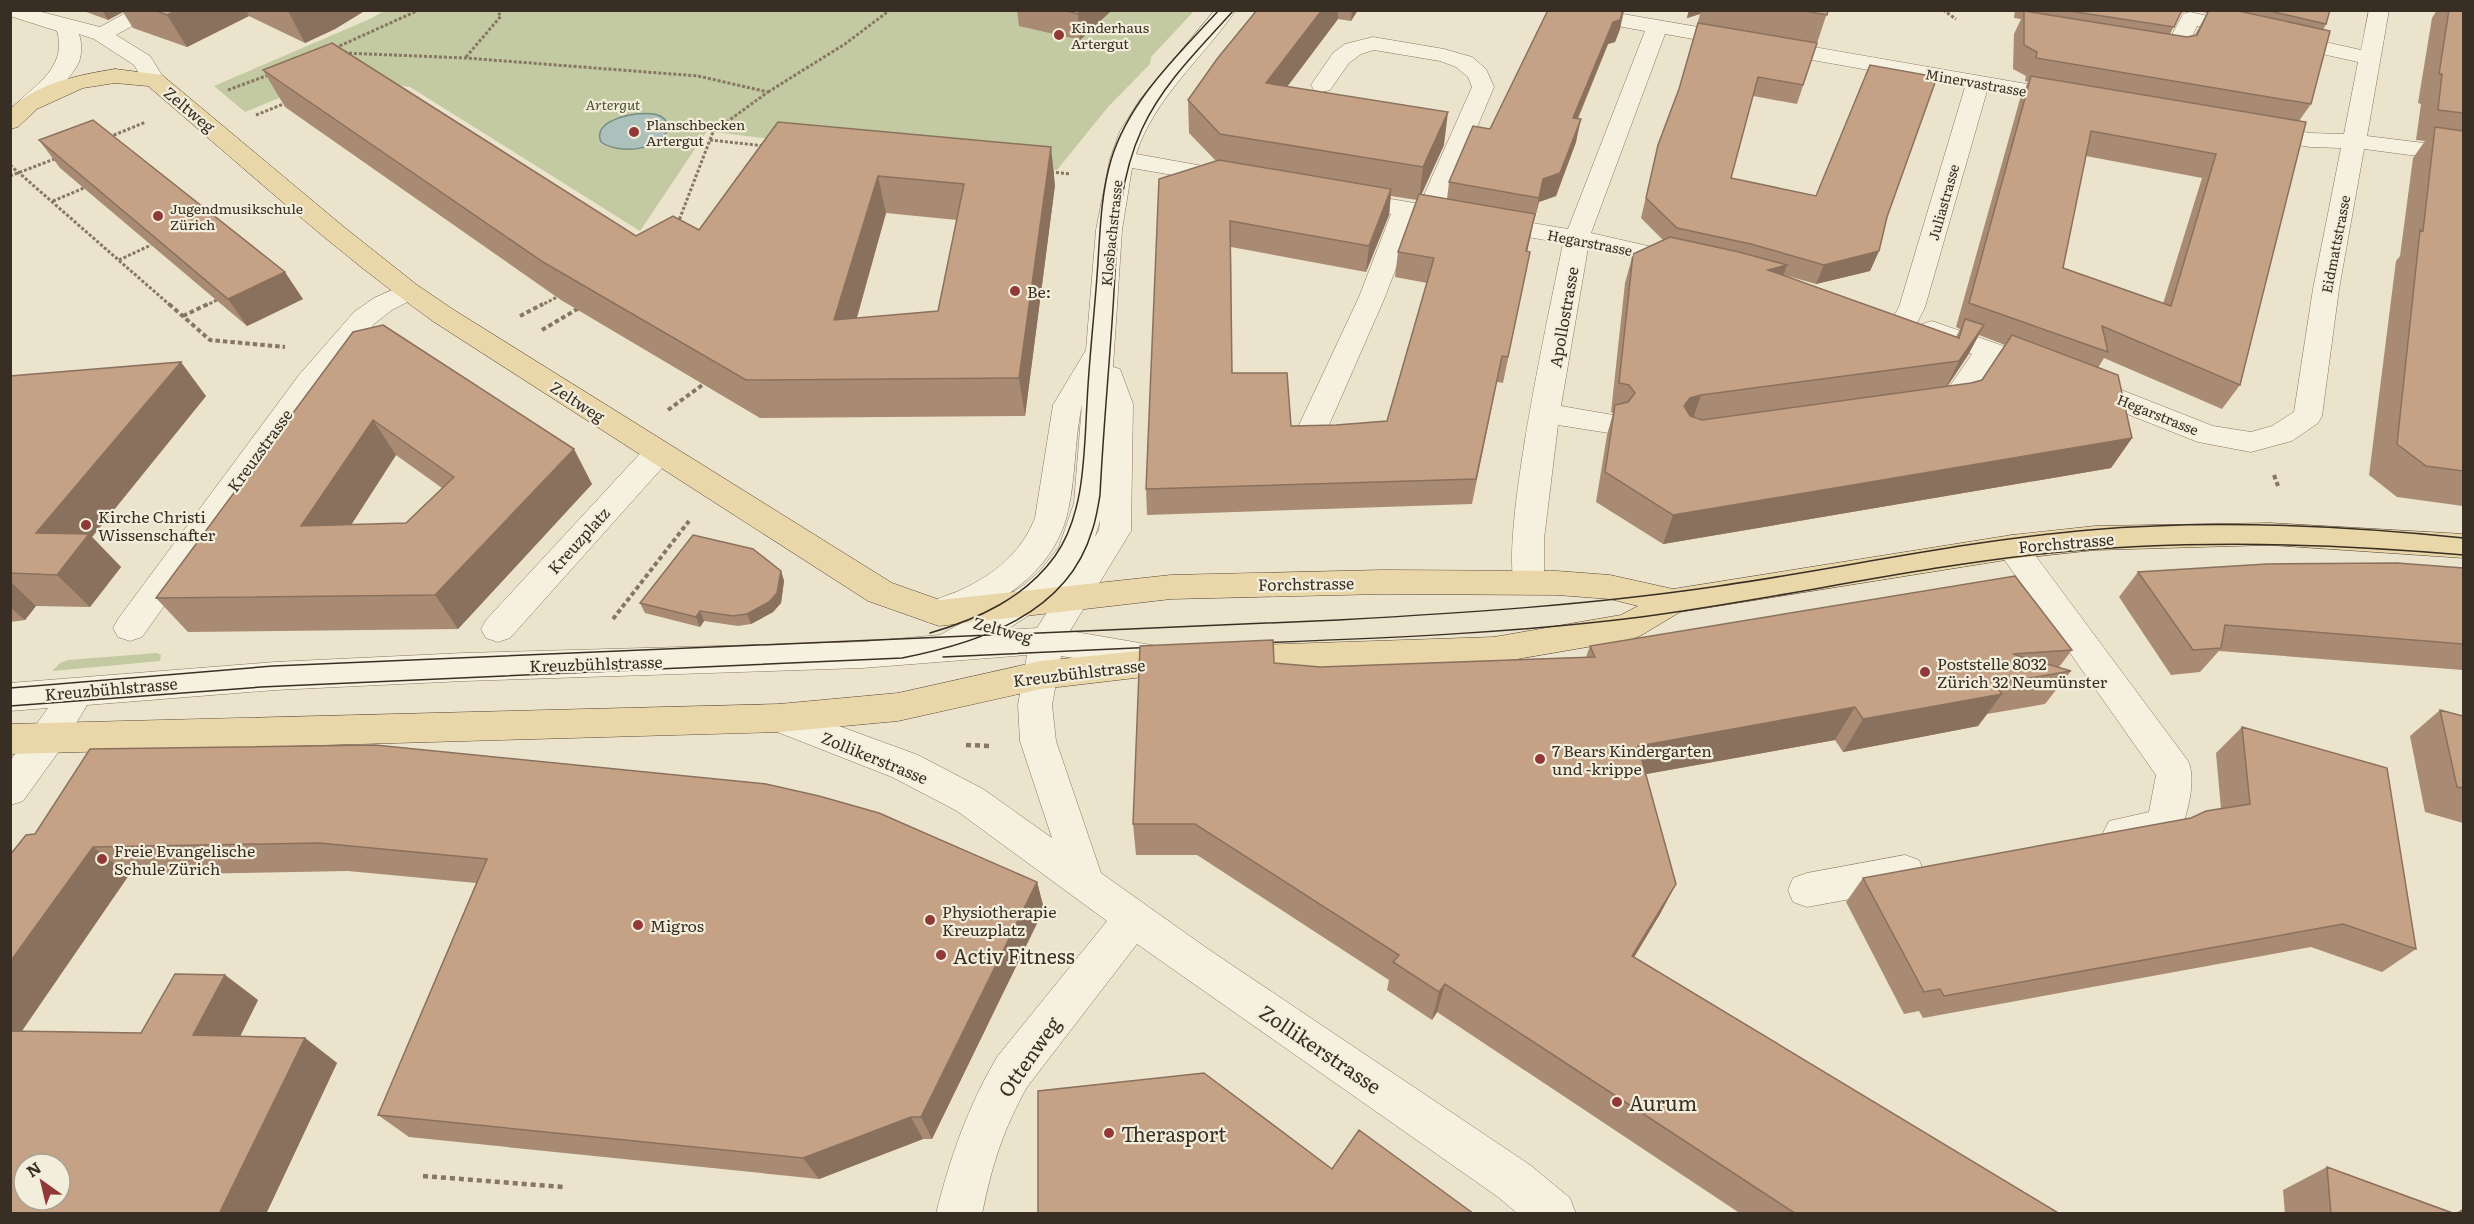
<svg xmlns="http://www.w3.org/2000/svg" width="2474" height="1224" viewBox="0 0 2474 1224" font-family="Literata,serif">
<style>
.green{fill:#c3c9a1}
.water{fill:#acc1bb;stroke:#738f88;stroke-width:1.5}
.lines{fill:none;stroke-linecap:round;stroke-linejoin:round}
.minor-casing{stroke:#877662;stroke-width:1}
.major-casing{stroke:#564535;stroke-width:1}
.path-far2{stroke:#877662;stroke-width:3;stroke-dasharray:3 2;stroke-linecap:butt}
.path-far1{stroke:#877662;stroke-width:4;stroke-dasharray:4.5 3;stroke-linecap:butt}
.path{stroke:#877662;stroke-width:4.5;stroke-dasharray:5 4;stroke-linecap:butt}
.minor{fill:#f6f0df;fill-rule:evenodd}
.major{fill:#e9d6a9;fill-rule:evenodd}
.tram{stroke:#392e23;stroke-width:1.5}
.wall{fill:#a98b73;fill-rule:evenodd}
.shaded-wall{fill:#8a715e}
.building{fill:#c5a286;stroke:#8a715e;stroke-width:1.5;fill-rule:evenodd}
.poi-dot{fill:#903938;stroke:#f3eddb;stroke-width:2}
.labels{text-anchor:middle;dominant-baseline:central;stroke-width:4.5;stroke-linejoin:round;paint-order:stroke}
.far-poi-label{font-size:14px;fill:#392e23;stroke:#f3eddb;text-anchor:start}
.far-street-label{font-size:14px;fill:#392e23;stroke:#f3eddb}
.far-park-label{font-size:14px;font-style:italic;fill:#49542c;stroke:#f3eddb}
.street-label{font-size:16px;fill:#392e23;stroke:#f3eddb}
.poi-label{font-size:16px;fill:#392e23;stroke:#f3eddb;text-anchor:start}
.near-poi-label{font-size:20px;fill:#392e23;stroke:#f3eddb;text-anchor:start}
.near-street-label{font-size:20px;fill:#392e23;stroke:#f3eddb}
</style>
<rect width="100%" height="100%" fill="#ebe3cc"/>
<path class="green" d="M 384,11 L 1194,11 L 1151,57 L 1150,64 L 1108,107 L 1057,170 L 887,154 L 707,131 L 640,231 L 410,87 L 333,76 L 245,112 L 214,86 L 370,19 Z
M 157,653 L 161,655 L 160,661 L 52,671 L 60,663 L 68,660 Z"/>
<path class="water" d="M 636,114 C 649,113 665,112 669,127 C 661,151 619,155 601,142 C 593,123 622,116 636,114 Z"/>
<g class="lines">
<defs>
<path id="minor" d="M 10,10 L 34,10 L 100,27 L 131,10 L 157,10 L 154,14 L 116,35 L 150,56 L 165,80 L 162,85 L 154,87 L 146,85 L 134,65 L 94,39 L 79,34 C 82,43 82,53 79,62 C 73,75 48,104 35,109 C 30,111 26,110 21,109 L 18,104 L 21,99 C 43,80 66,63 57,31 L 10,16 Z
M 1215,10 L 1236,10 C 1202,59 1155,97 1136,154 L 1231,171 L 1240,173 L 1243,178 L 1240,183 L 1231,185 L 1132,168 L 1122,230 L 1113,367 L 1120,369 L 1133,404 L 1131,531 L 1070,631 L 1163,647 L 1175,651 L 1180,660 L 1175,669 L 1163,673 L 1061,656 L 1052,705 L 1056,741 L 1101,873 L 1208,949 L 1530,1165 L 1570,1198 L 1576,1214 L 1518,1214 L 1498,1197 L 1137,944 L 1027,1087 C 1003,1130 992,1165 982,1214 L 936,1214 C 950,1157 968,1107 997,1057 L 1107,921 L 957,811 L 892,777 L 767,728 L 761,718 L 767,708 L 779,704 L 918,755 L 983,789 L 1052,838 L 1020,741 L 1018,705 L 1027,655 L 862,668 L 464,681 L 275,690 L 87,705 L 62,747 L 23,801 L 10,805 L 10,761 L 48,708 L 10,711 L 10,683 L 275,662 L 464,653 L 862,642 L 940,635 L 991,607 L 1024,585 L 1039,572 L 1059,547 L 1074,503 L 1082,404 C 1074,441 1076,483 1066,519 C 1054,560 1021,590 984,608 C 966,616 947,628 927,622 L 922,613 C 930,599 947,596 961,590 C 995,574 1021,553 1035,518 L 1053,405 L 1086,350 L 1096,230 L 1110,159 L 1120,131 L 1139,101 ZM 1100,520 L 1099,530 L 1095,537 ZM 1061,590 L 1037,628 L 1006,630 L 1031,614 Z
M 1551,10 L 1600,10 L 2067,91 L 2075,93 L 2078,98 L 2075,103 L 2067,105 L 1987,91 L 1925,307 L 1915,327 L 1905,329 L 1895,327 L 1891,321 L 1899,307 L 1965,87 L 1665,34 L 1591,233 L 1692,256 L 1696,261 L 1692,266 L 1683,269 L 1588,248 L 1561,406 L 1619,416 L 1624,423 L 1619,430 L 1609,433 L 1558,425 L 1544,539 L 1544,583 L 1539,592 L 1528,595 L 1517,592 C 1495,553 1552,300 1563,243 L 1415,218 L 1385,297 L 1329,425 L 1324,432 L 1314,435 L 1304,432 L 1299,425 L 1359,297 L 1391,214 L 1335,203 L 1332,198 L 1335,193 L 1344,191 L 1420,204 L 1472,87 L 1468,77 L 1456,67 L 1440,61 L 1374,50 L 1361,54 L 1349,63 L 1330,90 L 1322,92 L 1314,90 L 1311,85 L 1333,53 L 1345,44 L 1373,37 L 1444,49 L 1472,57 L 1486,69 L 1494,87 L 1443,208 L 1568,229 L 1645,31 L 1561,16 L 1554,14 Z
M 2369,10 L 2389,10 L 2367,136 L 2464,148 L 2464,162 L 2364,149 L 2339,289 L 2322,416 L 2318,423 L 2292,441 L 2251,452 L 2198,442 L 1995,362 L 1964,408 L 1931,414 L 1921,411 L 1917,404 L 1921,397 L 1945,393 L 1972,354 L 1922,336 L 1918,330 L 1922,324 L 1932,321 L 2063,367 L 2213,426 L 2251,432 L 2272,426 L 2294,412 L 2313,289 L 2341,148 L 2310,147 L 2257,138 L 2249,136 L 2245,131 L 2249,126 L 2257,124 L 2310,133 L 2344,134 L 2358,62 L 2197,26 L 2182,57 C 2169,60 2153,56 2140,53 L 2137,48 L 2140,43 L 2148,42 L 2167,44 L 2183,14 L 2190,12 L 2361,50 Z
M 408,283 L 417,285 L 421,291 L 417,297 L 392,310 L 374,324 L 319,389 L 142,637 L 130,641 L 118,637 L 113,628 L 118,619 L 299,375 L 354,312 L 374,298 Z
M 659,442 L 670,445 L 674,452 L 670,459 L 510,638 L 498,642 L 486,638 L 481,629 L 486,620 L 648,445 Z
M 2012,535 L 2023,539 L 2188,761 C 2197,779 2187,818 2178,836 L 2122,849 L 2109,845 L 2103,833 L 2109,821 L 2149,812 L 2156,775 L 2001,555 L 1996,547 L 2001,539 Z
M 1905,855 L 1919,860 L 1924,872 L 1919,884 L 1905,889 L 1807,907 L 1793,902 L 1788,890 L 1793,878 L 1807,873 Z"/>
<path id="major" d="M 115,69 L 162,75 L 344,227 L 417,285 L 454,310 L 892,583 L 940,600 L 1171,575 L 1382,570 L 1557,571 L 1610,575 L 1673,589 L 2012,535 L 2095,526 L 2270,523 L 2464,534 L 2464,558 L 2270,545 L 2095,550 L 2012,559 L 1680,612 L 1640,636 L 1628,640 L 1494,663 L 1169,674 L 1041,689 L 898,721 L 779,732 L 10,754 L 10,724 L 779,704 L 898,693 L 1041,661 L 1169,648 L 1494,637 L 1621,615 L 1638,606 L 1610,599 L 1557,595 L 1382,594 L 1171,599 L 939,626 L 868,601 L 434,322 C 334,251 242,166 148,86 L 115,83 L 83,88 L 37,109 L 18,127 L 10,129 L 10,109 C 38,83 78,75 115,69 Z"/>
</defs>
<use href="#minor" class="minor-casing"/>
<use href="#major" class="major-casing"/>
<path class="path-far2" d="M 1943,10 L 1956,19
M 335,48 L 419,10
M 344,53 L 466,58 L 698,76 L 768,92 L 713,132 L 678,223
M 466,57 L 501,16 L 496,10
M 228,90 L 271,74
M 768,92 L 845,44 L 890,10
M 256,115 L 286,103
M 109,137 L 146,122
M 710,140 L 765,146
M 10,165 L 171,306
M 1051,172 L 1071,174
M 10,176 L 57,158
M 53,201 L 84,188
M 119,260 L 151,245
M 205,306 L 217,300
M 540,306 L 561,295"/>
<path class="path-far1" d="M 169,304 L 210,340 L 285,347
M 183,316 L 208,304
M 520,316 L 543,304
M 542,330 L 579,308
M 668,410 L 705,383
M 2274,475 L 2278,486
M 613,619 L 689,521"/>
<path class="path" d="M 966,745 L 992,746
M 423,1176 L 563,1187"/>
<use href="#minor" class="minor"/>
<use href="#major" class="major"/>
<path class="tram" d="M 930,633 C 978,619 1025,598 1055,556 C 1085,514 1084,452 1087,403 C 1089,360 1094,318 1097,276 C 1100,238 1100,197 1111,160 C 1129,100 1178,55 1219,10
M 1258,643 C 1386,638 1514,633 1641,617 C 1778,599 1913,567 2050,553 C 2188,539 2326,543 2464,555
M 943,657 L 1156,647
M 10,688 L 273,666 L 1338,620 C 1463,613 1588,605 1712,587 C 1838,569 1962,541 2089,530 C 2214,519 2339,525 2464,538
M 10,706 L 261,687 L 902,658 C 978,643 1067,615 1092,531 C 1096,520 1098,507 1100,495 C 1103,433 1109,370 1113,308 C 1117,248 1116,185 1142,129 C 1163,83 1201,47 1234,10"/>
</g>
<path class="wall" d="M 81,10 L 366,10 L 335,29 L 305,43 L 249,16 L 187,47 L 133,28 L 123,12 L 108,20 Z
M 1017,10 L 1112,10 L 1080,40 L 1019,26 Z
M 1257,10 L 1358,10 L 1351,21 L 1338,19 L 1287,87 L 1444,145 L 1421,194 L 1447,199 L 1449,182 L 1490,129 L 1548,10 L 1627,10 L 1626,12 L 1624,12 L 1620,29 L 1615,42 L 1608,44 L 1578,119 L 1576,142 L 1556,196 L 1539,202 L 1534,221 L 1533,221 L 1527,251 L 1530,252 L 1503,383 L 1497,382 L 1472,504 L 1147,515 L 1146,489 L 1216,161 L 1189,133 L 1188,100 ZM 1391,196 L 1417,200 L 1398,252 L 1395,277 L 1427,283 L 1387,421 L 1336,425 L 1291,426 L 1232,373 L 1231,247 L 1366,272 L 1389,215 Z
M 1689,10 L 1828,10 L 1797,104 L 1753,96 L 1731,178 L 1887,217 L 1879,251 L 1870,271 L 1816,284 L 1784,275 L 1956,337 L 1960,329 L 1956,327 L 2020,99 L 2028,82 L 2025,81 L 2026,76 L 2013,69 L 2014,34 L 2021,19 L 2014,18 L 2015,10 L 2188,10 L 2181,13 L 2170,34 L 2187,37 L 2195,35 L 2207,13 L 2194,10 L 2330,10 L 2326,24 L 2323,30 L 2311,104 L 2299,121 L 2240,385 L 2222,409 L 2104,358 L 2098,368 L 2132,438 L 2111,468 L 1663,544 L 1596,502 L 1607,435 L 1613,413 L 1611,412 L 1625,283 L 1633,254 L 1663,240 L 1641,218 L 1658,145 L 1679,89 L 1700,14 L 1687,18 ZM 2086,156 L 2202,178 L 2163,304 L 2063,268 ZM 1979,335 L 2005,345 L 1982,380 L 1971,383 L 1947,387 L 1968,355 Z
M 2437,10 L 2463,10 L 2463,506 L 2397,497 L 2369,475 L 2396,261 L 2400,256 L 2413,158 L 2425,141 L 2416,140 L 2421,104 L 2418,103 L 2432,18 Z
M 263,70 L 636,236 L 699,230 L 778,122 L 1055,185 L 1025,416 L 760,418 L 561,300 L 285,107 ZM 886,213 L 957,220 L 938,311 L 857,318 Z
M 39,140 L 303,299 L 247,326 L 60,168 Z
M 353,332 L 592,484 L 458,629 L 188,632 L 156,598 ZM 396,455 L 442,488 L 406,523 L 351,525 Z
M 10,376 L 206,396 L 92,537 L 121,567 L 90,607 L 36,606 L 25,620 L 10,622 Z
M 2463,568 L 2463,670 L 2219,651 L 2200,672 L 2171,675 L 2119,597 L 2138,572 Z
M 781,571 L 784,581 L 781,603 L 773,612 L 751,624 L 738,626 L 704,621 L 700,627 L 645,613 L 640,603 Z
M 1590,646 L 2072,650 L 2059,667 L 2071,671 L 2045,704 L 1987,714 L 1978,726 L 1843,752 L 1835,740 L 1645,774 L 1676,884 L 1660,914 L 1634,957 L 2060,1214 L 1741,1214 L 1437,1012 L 1432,1020 L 1387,990 L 1389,980 L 1197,855 L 1136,855 L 1133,824 L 1274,663 L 1320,667 L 1586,657 Z
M 2440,710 L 2463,716 L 2463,823 L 2425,812 L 2410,736 Z
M 2242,727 L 2416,949 L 2382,972 L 2311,947 L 1923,1018 L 1919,1011 L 1904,1014 L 1846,902 L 1863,878 L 2191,818 L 2221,809 L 2216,753 Z
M 375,745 L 766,784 L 819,796 L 879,813 L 1037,882 L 1044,909 L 932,1139 L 923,1139 L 819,1179 L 409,1137 L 378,1115 L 476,883 L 348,871 L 129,875 L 22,1031 L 141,1033 L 175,974 L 225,975 L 258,1000 L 240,1036 L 305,1038 L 337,1063 L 266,1214 L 10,1214 L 10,855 L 26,835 L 35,834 L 90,749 ZM 24,1164 L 60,1164 L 60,1200 L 24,1200 Z
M 2327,1167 L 2455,1213 L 2462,1210 L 2463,1214 L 2285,1214 L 2283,1190 Z"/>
<path class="shaded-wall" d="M 102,10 L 122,10 L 123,12 L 108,20 Z
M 177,10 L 246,10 L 249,16 L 187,47 L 167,15 Z
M 289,10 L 366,10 L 335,29 L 305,43 L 288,11 Z
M 1081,10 L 1112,10 L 1080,40 L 1078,14 Z
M 1322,10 L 1338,10 L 1338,19 L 1265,116 L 1266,83 Z
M 1352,10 L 1358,10 L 1351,21 Z
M 1623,10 L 1620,29 L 1615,42 L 1608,44 L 1568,141 L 1573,118 L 1613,22 Z
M 1689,10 L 1701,10 L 1700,14 L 1687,18 Z
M 1448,112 L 1444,145 L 1419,200 L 1423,167 Z
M 1581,119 L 1576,142 L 1556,196 L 1539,202 L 1534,221 L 1543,179 Z
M 1051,147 L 1055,185 L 1025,416 L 1019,378 Z
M 878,176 L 886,213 L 845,359 L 834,320 Z
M 1391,189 L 1389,215 L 1366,272 L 1369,246 Z
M 1535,214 L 1530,239 L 1521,277 L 1526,251 Z
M 1879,251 L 1870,271 L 1816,284 L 1824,265 Z
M 1787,265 L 1776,295 L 1768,270 Z
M 285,272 L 303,299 L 247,326 L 228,299 Z
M 1984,325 L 1968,355 L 1944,391 L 1959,361 Z
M 181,362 L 206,396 L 92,537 L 121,567 L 90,607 L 57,575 L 36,533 Z
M 1701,395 L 1691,425 L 1684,406 L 1690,398 Z
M 373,420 L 396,455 L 328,561 L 301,526 Z
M 2132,438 L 2111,468 L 1663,544 L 1673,515 Z
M 574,449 L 592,484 L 458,629 L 435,595 Z
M 781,571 L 784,581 L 781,603 L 773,612 L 751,624 L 747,614 Z
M 10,581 L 36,606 L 25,620 L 10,607 Z
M 700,611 L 704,621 L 700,627 L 696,617 Z
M 2002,694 L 1978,726 L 1843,752 L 1863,719 Z
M 1855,707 L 1835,740 L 1625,778 L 1638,746 Z
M 93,847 L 129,875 L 10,1048 L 10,962 Z
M 1037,882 L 1044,909 L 932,1139 L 921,1117 Z
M 1676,884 L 1660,914 L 1618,984 L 1632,956 Z
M 225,975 L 258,1000 L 229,1059 L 193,1035 Z
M 1445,984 L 1437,1012 L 1432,1020 L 1439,992 Z
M 305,1038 L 337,1063 L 266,1214 L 219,1214 Z
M 911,1117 L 923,1139 L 819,1179 L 803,1158 Z"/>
<path class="building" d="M 154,10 L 177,10 L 167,15 Z
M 1063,10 L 1081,10 L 1078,14 Z
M 1257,10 L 1322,10 L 1266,83 L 1448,112 L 1423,167 L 1220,134 L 1188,100 L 1217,59 Z
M 1548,10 L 1623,10 L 1620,20 L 1613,22 L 1573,118 L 1581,119 L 1560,173 L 1543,179 L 1539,198 L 1449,182 L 1473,126 L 1490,129 Z
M 1799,10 L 1828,10 L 1827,15 Z
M 2063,10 L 2182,10 L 2174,27 Z
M 2209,10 L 2234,10 L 2330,31 L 2311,104 L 2036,58 L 2037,52 L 2024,45 L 2024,11 L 2187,37 L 2197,35 Z
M 2265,10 L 2330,10 L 2326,24 Z
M 2449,10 L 2463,10 L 2463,113 L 2438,110 L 2442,74 L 2439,74 Z
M 1698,23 L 1817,43 L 1803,85 L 1758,77 L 1731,178 L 1816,196 L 1870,65 L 1937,77 L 1887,217 L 1879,251 L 1824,265 L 1751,244 L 1677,228 L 1646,198 L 1658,145 L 1679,89 Z
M 332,43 L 636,236 L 673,216 L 699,230 L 778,122 L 1051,147 L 1019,378 L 746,380 L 543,262 L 263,70 ZM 878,176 L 964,184 L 938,311 L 834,320 Z
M 2031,76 L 2306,122 L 2240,385 L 2102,326 L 2108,352 L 1969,303 ZM 2091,131 L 2216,154 L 2171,306 L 2063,268 Z
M 93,120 L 285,272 L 228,299 L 39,140 Z
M 2435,127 L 2463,131 L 2463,471 L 2426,466 L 2397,444 L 2420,230 L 2423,231 Z
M 1219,160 L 1391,189 L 1369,246 L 1230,221 L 1232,373 L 1287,373 L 1291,426 L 1336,425 L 1387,421 L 1434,258 L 1398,252 L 1419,194 L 1535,214 L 1526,251 L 1530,252 L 1508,357 L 1502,356 L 1476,479 L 1146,489 L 1159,179 Z
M 1670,237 L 1739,252 L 1787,265 L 1768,270 L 1959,338 L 1965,319 L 1984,325 L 1959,361 L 1701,395 L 1690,398 L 1684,406 L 1690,416 L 1702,420 L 1971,383 L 1982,380 L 2012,335 L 2118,375 L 2132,438 L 1673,515 L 1605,472 L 1615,405 L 1628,402 L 1635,393 L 1629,385 L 1619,383 L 1633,254 Z
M 383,325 L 574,449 L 435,595 L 156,598 L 353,332 ZM 373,420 L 454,477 L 406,523 L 301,526 Z
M 181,362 L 36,533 L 89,534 L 57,575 L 10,573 L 10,376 Z
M 693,535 L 753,549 L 781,571 L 777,593 L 769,602 L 747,614 L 733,616 L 700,611 L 696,617 L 640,603 Z
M 2397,563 L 2463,568 L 2463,644 L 2225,625 L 2221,648 L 2193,650 L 2138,572 L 2267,564 Z
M 2015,576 L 2072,650 L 2013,654 L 2071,671 L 1995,684 L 2002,694 L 1863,719 L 1855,707 L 1638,746 L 1676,884 L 1632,956 L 2060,1214 L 1796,1214 L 1445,984 L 1439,992 L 1393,962 L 1399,955 L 1195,824 L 1133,824 L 1140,646 L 1273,640 L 1274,663 L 1320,667 L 1595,657 L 1590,646 Z
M 2440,710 L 2463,716 L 2463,788 L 2457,787 Z
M 2242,727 L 2387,768 L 2416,949 L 2343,924 L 1944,996 L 1940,989 L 1924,992 L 1863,878 L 2191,818 L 2206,811 L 2250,804 Z
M 375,745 L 766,784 L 819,796 L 879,813 L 1037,882 L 921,1117 L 911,1117 L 803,1158 L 378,1115 L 487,859 L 319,843 L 93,847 L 10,962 L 10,855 L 26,835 L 35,834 L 90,749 Z
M 175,974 L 225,975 L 193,1035 L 305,1038 L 219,1214 L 10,1214 L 10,1031 L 141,1033 ZM 24,1164 L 60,1164 L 60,1200 L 24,1200 Z
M 1204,1073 L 1332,1169 L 1359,1130 L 1474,1214 L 1038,1214 L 1038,1091 Z
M 2327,1167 L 2455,1214 L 2331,1214 Z
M 2462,1210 L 2463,1210 L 2463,1214 L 2457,1214 Z"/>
<g class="poi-dot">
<circle cx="1059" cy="35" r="6"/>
<circle cx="634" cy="132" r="6"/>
<circle cx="158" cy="216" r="6"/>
<circle cx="1015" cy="291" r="6"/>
<circle cx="86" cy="525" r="6"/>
<circle cx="1925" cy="672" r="6"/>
<circle cx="1540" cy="759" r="6"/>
<circle cx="102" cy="859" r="6"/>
<circle cx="930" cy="920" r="6"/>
<circle cx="638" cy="925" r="6"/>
<circle cx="941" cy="955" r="6"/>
<circle cx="1617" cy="1102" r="6"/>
<circle cx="1109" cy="1133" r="6"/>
</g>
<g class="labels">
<g class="far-poi-label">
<text x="1071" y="27">Kinderhaus<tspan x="1071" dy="16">Artergut</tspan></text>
<text x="646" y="124">Planschbecken<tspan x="646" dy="16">Artergut</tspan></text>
<text x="170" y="208">Jugendmusikschule<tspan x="170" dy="16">Zürich</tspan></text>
</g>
<g class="far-street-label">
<text transform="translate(1976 82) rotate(10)">Minervastrasse</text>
<text transform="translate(1943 202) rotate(-74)">Juliastrasse</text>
<text transform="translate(1111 233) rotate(-84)">Klosbachstrasse</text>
<text transform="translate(1590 242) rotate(11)">Hegarstrasse</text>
<text transform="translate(2335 244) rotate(-79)">Eidmattstrasse</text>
<text transform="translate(2158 414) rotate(22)">Hegarstrasse</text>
</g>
<g class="far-park-label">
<text x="613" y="104">Artergut</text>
</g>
<g class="street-label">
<text transform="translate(190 109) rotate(40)">Zeltweg</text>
<text transform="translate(1563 317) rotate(-80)">Apollostrasse</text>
<text transform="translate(578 401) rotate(33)">Zeltweg</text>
<text transform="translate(259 450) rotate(-54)">Kreuzstrasse</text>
<text transform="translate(578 540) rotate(-48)">Kreuzplatz</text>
<text transform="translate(2066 542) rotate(-5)">Forchstrasse</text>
<text transform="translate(1306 583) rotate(-1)">Forchstrasse</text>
<text transform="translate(1003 629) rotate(15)">Zeltweg</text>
<text transform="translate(596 663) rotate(-2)">Kreuzbühlstrasse</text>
<text transform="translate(1079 672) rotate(-7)">Kreuzbühlstrasse</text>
<text transform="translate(111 688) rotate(-5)">Kreuzbühlstrasse</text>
<text transform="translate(875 757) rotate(22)">Zollikerstrasse</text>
</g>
<g class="poi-label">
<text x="1027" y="291">Be:</text>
<text x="98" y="516">Kirche Christi<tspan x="98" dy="18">Wissenschafter</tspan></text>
<text x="1937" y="663">Poststelle 8032<tspan x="1937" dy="18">Zürich 32 Neumünster</tspan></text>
<text x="1552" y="750">7 Bears Kindergarten<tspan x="1552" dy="18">und -krippe</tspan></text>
<text x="114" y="850">Freie Evangelische<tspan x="114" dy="18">Schule Zürich</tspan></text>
<text x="942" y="911">Physiotherapie<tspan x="942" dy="18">Kreuzplatz</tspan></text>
<text x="650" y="925">Migros</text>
</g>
<g class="near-poi-label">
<text x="953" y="955">Activ Fitness</text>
<text x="1629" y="1102">Aurum</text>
<text x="1121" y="1133">Therasport</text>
</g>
<g class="near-street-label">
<text transform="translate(1321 1048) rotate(34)">Zollikerstrasse</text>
<text transform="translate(1028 1056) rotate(-55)">Ottenweg</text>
</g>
</g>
<rect width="2474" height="1224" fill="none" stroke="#392e23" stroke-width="24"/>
<g transform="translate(42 1182) rotate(326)"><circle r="28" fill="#f3eddb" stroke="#a9a191" stroke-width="1.5"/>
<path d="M0-4.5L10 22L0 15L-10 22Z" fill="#903938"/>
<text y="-9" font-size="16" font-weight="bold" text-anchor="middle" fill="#392e23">N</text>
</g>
</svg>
